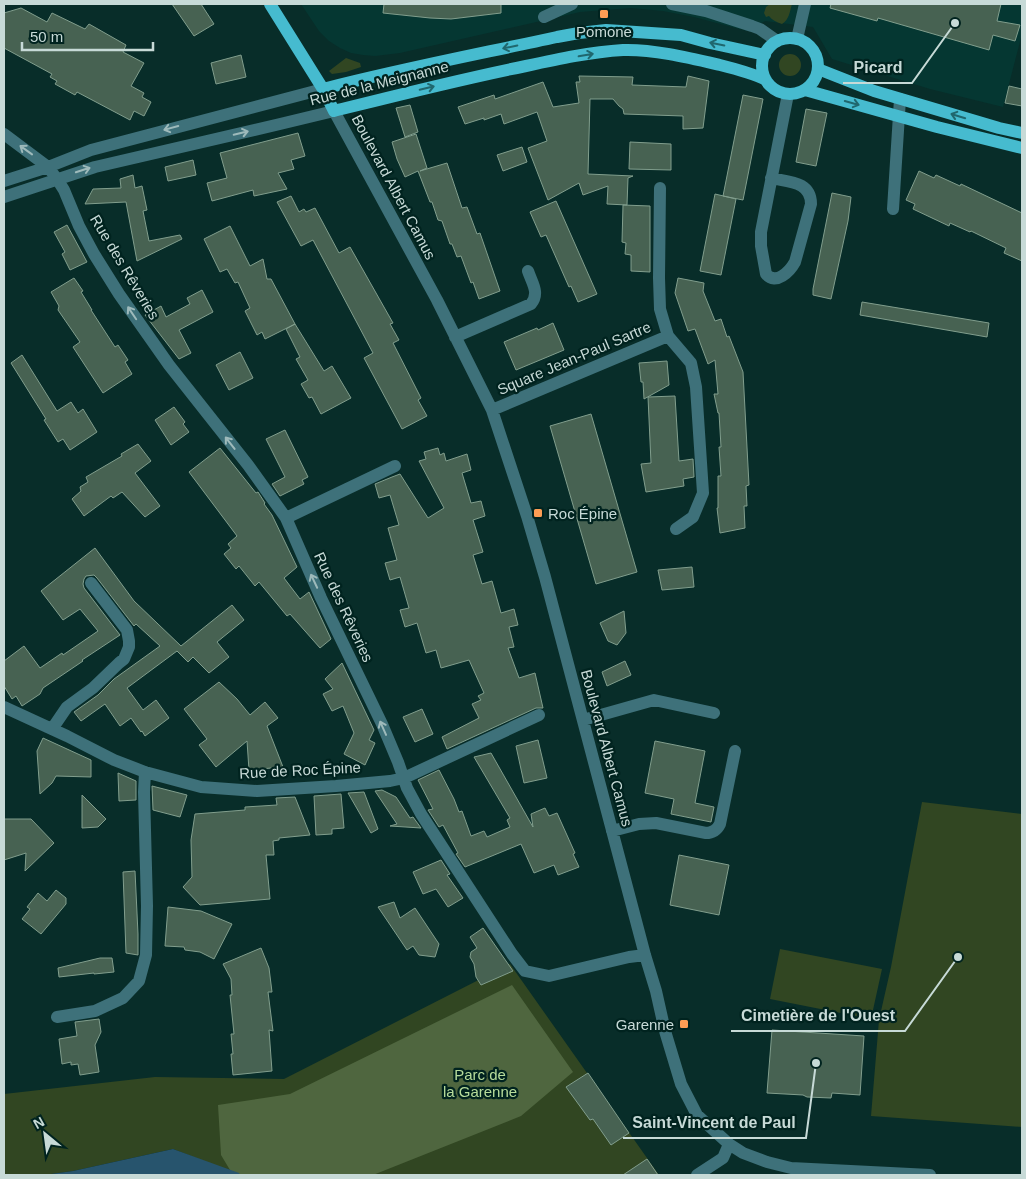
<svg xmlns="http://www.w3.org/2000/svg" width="1026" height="1179" viewBox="0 0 1026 1179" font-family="Arial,sans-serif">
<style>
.built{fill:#053732}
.green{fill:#314622}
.forest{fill:#4f663f}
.water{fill:#27546d}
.building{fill:#476252;stroke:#819e8d}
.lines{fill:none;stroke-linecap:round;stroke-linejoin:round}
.minor{stroke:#3e717a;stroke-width:12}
.major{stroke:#46bbcf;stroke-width:12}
.oneway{stroke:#20676e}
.oneway2{stroke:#9ebabb}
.poi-dot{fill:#fd9d54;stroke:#00231f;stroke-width:2}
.labels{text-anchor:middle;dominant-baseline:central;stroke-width:4.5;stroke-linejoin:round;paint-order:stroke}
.poi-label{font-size:15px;fill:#c7dad7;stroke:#00231f}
.street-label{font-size:15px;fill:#c7dad7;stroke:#00231f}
.park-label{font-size:15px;fill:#b6dc9b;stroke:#00231f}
.leader{fill:none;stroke:#c7dad7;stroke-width:2}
.callout-dot{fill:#c7dad7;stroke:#00231f;stroke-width:2}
.callout-label{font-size:16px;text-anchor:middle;font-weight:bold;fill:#c7dad7;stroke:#00231f;stroke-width:4.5;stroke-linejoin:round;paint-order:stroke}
</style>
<rect width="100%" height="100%" fill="#082d29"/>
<path class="built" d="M 301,4 L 1022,4 L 1022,34 L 1003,107 L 930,89 L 832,59 L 813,27 L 765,21 L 747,31 L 694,17 L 663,11 L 631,8 L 592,11 L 580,12 L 400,53 L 375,56 L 363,55 L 351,53 L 340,48 L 329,41 L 319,31 Z"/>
<path class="green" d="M 770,4 L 792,4 C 790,11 789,20 782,24 C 776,22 772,20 769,16 L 766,17 L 764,13 L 766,7 Z
M779 65a11 11 0 1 1 22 0a11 11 0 1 1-22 0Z
M 346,58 L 360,63 L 361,67 L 346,72 L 332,74 L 329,71 Z
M 922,802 L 1022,814 L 1022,1127 L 871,1116 L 879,1020 L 891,967 Z
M 780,949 L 882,969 L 871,1019 L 770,999 Z
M 510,964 L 659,1175 L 240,1175 L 173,1149 L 73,1171 L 44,1175 L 4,1175 L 4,1094 L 155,1077 L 284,1079 Z"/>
<path class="forest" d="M 512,985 L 573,1072 L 521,1116 L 373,1175 L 233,1175 L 221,1155 L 218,1105 L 290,1094 Z"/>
<path class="water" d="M 173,1149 L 239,1173 L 240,1175 L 44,1175 L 73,1171 Z"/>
<path class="building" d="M 172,4 L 201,4 L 214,24 L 194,36 Z
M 384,4 L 501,4 L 501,13 L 451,19 L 430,18 L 383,13 Z
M 831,4 L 1001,4 L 997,21 L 1020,25 L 1015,41 L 993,35 L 989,50 L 878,18 L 877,21 L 830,8 Z
M 21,8 L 47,22 L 52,13 L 85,29 L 89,24 L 126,45 L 123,52 L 144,63 L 131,86 L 144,93 L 142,97 L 151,102 L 144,116 L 134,111 L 130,120 L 77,92 L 75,95 L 55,84 L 57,81 L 50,77 L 52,74 L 4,48 L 4,13 Z
M 241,55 L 246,77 L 216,84 L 211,63 Z
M 579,76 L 633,77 L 632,85 L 686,87 L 688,76 L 709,81 L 703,128 L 683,129 L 683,116 L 624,114 L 623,109 L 619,106 L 613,99 L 590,99 L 588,174 L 633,176 L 628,178 L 627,205 L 607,204 L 608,186 L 583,195 L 579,183 L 548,200 L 528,148 L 547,141 L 537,112 L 504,124 L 501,114 L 484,120 L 484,118 L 465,124 L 458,107 L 494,95 L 495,99 L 543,82 L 553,107 L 579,103 L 576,82 L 580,82 Z
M 1009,86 L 1022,89 L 1022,106 L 1005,103 Z
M 743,95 L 763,99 L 743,200 L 723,196 Z
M 410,105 L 418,132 L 405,137 L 396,108 Z
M 806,109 L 827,113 L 816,166 L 796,162 Z
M 298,133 L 305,156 L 291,160 L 294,169 L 278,173 L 287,189 L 254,196 L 253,190 L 212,201 L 207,183 L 227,178 L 220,153 Z
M 416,134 L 427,168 L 420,171 L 447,163 L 462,208 L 467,207 L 477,234 L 480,233 L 500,291 L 479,299 L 473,282 L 471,283 L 461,256 L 457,257 L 452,244 L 450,244 L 442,221 L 438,220 L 432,202 L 430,202 L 418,171 L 405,177 L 397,159 L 392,142 Z
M 630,142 L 671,144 L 671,170 L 629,169 Z
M 522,147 L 527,162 L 503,171 L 497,155 Z
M 193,160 L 196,175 L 168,181 L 165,167 Z
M 919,171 L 934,178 L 936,175 L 960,186 L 961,184 L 1022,213 L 1022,261 L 1004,253 L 1006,248 L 971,231 L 970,232 L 950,223 L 949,226 L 913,209 L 915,204 L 906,200 Z
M 133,175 L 135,188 L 142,186 L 147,210 L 143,211 L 149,241 L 180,235 L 182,239 L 137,261 L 126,202 L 85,204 L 93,189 L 121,188 L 120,179 Z
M 832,193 L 851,197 L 848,221 L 831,299 L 813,295 L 813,289 Z
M 715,194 L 736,199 L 721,275 L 700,271 Z
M 291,196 L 299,212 L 304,209 L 306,212 L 315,208 L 339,253 L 350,247 L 393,323 L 390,324 L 399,340 L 393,343 L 421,398 L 418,400 L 427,416 L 402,429 L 364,358 L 373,353 L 313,240 L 301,246 L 277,202 Z
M 556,201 L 597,294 L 578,302 L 571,286 L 569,287 L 546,235 L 541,237 L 530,212 Z
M 623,205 L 650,206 L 650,272 L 631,271 L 631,255 L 625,254 L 626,243 L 622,242 Z
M 67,225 L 87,262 L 70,270 L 62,254 L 65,252 L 54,232 Z
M 230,226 L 250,266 L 263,259 L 267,279 L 271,279 L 295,324 L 265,339 L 262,332 L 257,335 L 245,311 L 250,308 L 238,282 L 235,283 L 227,269 L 220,272 L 204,239 Z
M 74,278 L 83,291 L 81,292 L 92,310 L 91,310 L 115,347 L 118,345 L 128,360 L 125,362 L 132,374 L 103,393 L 73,347 L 80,342 L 58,310 L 59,306 L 51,292 Z
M 678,278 L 704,283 L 703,291 L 715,321 L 721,319 L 727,337 L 729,336 L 743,372 L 749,485 L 746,486 L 747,506 L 744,506 L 745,528 L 720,533 L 717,508 L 718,508 L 718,476 L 721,476 L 719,447 L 721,447 L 719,413 L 718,413 L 714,394 L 718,394 L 715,360 L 708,364 L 695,329 L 688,331 L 675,293 Z
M 202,290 L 213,312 L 179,330 L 191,353 L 179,359 L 145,315 L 161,306 L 166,317 L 190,304 L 187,298 Z
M 862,302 L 989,323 L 987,337 L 860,315 Z
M 553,323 L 564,350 L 516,370 L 504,342 L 537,328 L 538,330 Z
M 295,324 L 324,371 L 332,366 L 351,398 L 321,414 L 312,397 L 309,398 L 301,384 L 308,380 L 296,359 L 300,357 L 286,329 Z
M 240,352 L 253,378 L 229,390 L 216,365 Z
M 22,355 L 57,411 L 71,402 L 78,413 L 83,409 L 97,432 L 70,450 L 63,439 L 58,442 L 44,420 L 46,419 L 11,363 Z
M 667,361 L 669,385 L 644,399 L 643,382 L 641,382 L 639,363 Z
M 675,396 L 679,461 L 693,459 L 694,477 L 683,479 L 684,486 L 646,492 L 641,464 L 651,463 L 648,397 Z
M 174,407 L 185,422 L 183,424 L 189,432 L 171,445 L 155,420 Z
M 591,414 L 637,572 L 596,584 L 550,426 Z
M 285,430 L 308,477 L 302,480 L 304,484 L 280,496 L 272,484 L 285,477 L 266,439 Z
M 138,444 L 151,461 L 135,473 L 160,506 L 145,517 L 122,492 L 113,498 L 111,496 L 84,516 L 72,499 L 81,491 L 80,487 L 88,482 L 86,477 L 122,456 L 121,454 Z
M 220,448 L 256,493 L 258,492 L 265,503 L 264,504 L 272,515 L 297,567 L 284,578 L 300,599 L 309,592 L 331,639 L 320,648 L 290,614 L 287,616 L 259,582 L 255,586 L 239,566 L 236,569 L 224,554 L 231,548 L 228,544 L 237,536 L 189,472 Z
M 438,448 L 440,455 L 444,453 L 446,461 L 467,454 L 471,470 L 462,473 L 471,503 L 481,501 L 485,516 L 473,520 L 483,552 L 473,555 L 482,584 L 492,581 L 501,613 L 514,609 L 518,625 L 509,627 L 514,647 L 508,648 L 519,678 L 535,673 L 543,708 L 536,708 L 447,749 L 442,737 L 479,718 L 472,704 L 481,700 L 478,696 L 484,693 L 469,660 L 441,668 L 436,650 L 426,653 L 417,623 L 405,627 L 400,610 L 409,608 L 400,577 L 390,580 L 385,563 L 397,560 L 388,528 L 399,525 L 390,495 L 379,498 L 375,484 L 392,477 L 400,474 L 428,518 L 444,508 L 419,461 L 426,459 L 424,452 Z
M 95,548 L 134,601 L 181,646 L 232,605 L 244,620 L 217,642 L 229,657 L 209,673 L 193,657 L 188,662 L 177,651 L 127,688 L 143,710 L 156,700 L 169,718 L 145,736 L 142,731 L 141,732 L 131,718 L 120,726 L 105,704 L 81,721 L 74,712 L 98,695 L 114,679 L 160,646 L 136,624 L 134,626 L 97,578 L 94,575 L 86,576 L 84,579 L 83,584 L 84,588 L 120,635 L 82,660 L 83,661 L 43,688 L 40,694 L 22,706 L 16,696 L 12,699 L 4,686 L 4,661 L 24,646 L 40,668 L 62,653 L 63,655 L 98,631 L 80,609 L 63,620 L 41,591 Z
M 692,567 L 694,587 L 662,590 L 658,570 Z
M 624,611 L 626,633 L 617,645 L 608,641 L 600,623 Z
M 625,661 L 631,675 L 607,686 L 602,672 Z
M 342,663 L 374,730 L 369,740 L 375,743 L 365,765 L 344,754 L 354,733 L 343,706 L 332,711 L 323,694 L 333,689 L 325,679 Z
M 219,682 L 237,699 L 250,715 L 265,702 L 278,718 L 267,726 L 283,767 L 249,770 L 247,741 L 216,767 L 199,745 L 207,739 L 184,709 Z
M 422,709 L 433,734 L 415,742 L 403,717 Z
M 43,738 L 91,760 L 91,777 L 56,776 L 52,783 L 40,794 L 37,751 Z
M 538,740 L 547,778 L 524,783 L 516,746 Z
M 655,741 L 705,751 L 695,803 L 714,807 L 711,822 L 671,814 L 674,799 L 645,793 Z
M 491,753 L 533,827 L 531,814 L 545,808 L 549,816 L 557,813 L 575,853 L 573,854 L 579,867 L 558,875 L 554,865 L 534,873 L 521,844 L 465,867 L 456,854 L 458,853 L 443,825 L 439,827 L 428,810 L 433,809 L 418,780 L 439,770 L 454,799 L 459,812 L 462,811 L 471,836 L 484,831 L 487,837 L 510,827 L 507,820 L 510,818 L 474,757 Z
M 118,773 L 136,781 L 136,800 L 119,801 Z
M 152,786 L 187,795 L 180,817 L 153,810 Z
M 382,790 L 396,797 L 410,818 L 413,817 L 421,828 L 390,826 L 397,824 L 375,791 Z
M 364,792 L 378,829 L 371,833 L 348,793 Z
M 341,794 L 344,828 L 332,829 L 332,834 L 316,835 L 314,796 Z
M 82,795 L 106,819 L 98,827 L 82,828 Z
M 295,797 L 310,835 L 279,838 L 279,840 L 273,841 L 274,855 L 266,855 L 270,899 L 200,905 L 183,887 L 192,877 L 191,840 L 195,814 L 245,810 L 245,807 L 277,805 L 276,798 Z
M 4,819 L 31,819 L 54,843 L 25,871 L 26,853 L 4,860 Z
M 679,855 L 729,865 L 719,915 L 670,905 Z
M 441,860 L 450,874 L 447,875 L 463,898 L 448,907 L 436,889 L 423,894 L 413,872 Z
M 135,871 L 138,934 L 138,955 L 126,953 L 123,872 Z
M 56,890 L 66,898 L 66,904 L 41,934 L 22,919 L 30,909 L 27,907 L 38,893 L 47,901 Z
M 394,902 L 400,918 L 415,908 L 439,944 L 435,957 L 419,955 L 413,946 L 407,950 L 378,907 Z
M 168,907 L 201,911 L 232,924 L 214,959 L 200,952 L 185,950 L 184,947 L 165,946 Z
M 483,928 L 513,971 L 481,985 L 476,977 L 474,964 L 470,957 L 471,952 L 477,948 L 470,937 Z
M 261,948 L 269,968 L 272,992 L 268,992 L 273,1031 L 269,1030 L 272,1071 L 233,1075 L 231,1054 L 233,1054 L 231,1034 L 234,1034 L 230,995 L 232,995 L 231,979 L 223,964 Z
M 100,958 L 112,958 L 114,972 L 94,974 L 94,973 L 59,977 L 58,968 Z
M 99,1019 L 101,1032 L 95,1045 L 99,1072 L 80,1075 L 78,1064 L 71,1065 L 71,1062 L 62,1064 L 59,1039 L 77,1036 L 75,1022 Z
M 772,1030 L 864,1036 L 860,1095 L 832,1093 L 831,1098 L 807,1097 L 803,1095 L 767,1093 Z
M 588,1073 L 629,1133 L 611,1145 L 593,1119 L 590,1120 L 566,1087 Z
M 647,1159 L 658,1175 L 623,1175 Z"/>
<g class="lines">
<path class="minor" d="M 672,4 L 706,11 L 752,26 L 760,29 L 777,41
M 544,17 L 572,4
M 797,39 L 805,4
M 4,134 L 48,167 L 57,179 L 64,190 L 79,226 L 94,254 L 119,294 L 169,365 L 248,465 L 286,518 L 321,598 L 382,724 L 398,762 L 407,788 L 421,814 L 512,954 L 525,971 L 549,976 L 629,957 L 645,955
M 771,178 C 788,182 811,181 811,204 L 795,262 C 790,271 776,286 766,274 L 761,246 L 761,232 L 788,94
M 4,181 L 48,167 L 91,150 L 323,89
M 660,188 L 659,278 L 660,309 L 668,336 L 691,363 L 696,387 L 703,493 L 693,517 L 676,529
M 4,197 L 95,167 L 280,124 L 334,111 L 437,300 L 492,410 L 527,516 L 545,577 L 645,955 L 656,991 L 665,1031 L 681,1084 L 697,1115 L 729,1144 L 743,1153 L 767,1162 L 791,1168 L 930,1175
M 893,209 L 900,99
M 455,337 L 531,304 C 540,293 532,283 528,271
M 492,410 L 668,336
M 286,518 L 395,466
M 4,707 L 67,736 L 114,760 L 145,772 L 201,787 L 257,791 L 336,786 L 390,781 L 404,778 L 539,715
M 583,720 L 654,700 L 714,713
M 52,729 L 67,707 L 93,688 L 119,663 L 124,659 L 129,647 L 129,641 L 127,630 L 91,583
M 612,831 L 639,824 L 656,823 L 706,833 C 713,833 717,830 720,824 L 735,751
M 57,1017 L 95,1011 L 123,998 L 139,981 L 146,955 L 147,906 L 144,792 L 145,772
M 697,1175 L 723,1158 L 729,1144"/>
<path class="major" d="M 270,4 L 323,89 L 334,111 C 398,95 461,79 526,66 C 558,59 590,52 623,50 C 653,49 690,58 720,65 C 736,69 752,73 766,80
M762 66a28 28 0 1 1 56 0a28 28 0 1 1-56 0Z
M 818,69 L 874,91 L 999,128 L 1022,133
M 323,89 C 400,69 479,54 557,37 L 579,33 L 606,30 L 681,35 L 710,43 L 765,55
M 805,90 L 937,127 L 1022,148"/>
</g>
<defs><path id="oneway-shaft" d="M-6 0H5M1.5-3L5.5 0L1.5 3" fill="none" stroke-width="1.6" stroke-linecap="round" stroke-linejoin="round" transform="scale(1.25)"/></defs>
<g class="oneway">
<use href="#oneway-shaft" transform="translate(717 44) rotate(-168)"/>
<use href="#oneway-shaft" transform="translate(510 47) rotate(168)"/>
<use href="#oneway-shaft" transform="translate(586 55) rotate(-10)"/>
<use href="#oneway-shaft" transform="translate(427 88) rotate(-13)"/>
<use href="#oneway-shaft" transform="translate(852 103) rotate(16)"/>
<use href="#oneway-shaft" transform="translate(958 116) rotate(-163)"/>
</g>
<g class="oneway2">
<use href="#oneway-shaft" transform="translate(171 128) rotate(165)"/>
<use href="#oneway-shaft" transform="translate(241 133) rotate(-13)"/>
<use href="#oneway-shaft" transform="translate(26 150) rotate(-144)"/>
<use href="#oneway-shaft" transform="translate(83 170) rotate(-18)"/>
<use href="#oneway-shaft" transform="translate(132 313) rotate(-124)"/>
<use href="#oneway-shaft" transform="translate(230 443) rotate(-128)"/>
<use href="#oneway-shaft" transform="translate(314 581) rotate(-115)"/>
<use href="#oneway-shaft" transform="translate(383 728) rotate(-114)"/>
</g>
<g class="poi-dot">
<rect x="599" y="9" width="10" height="10" rx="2.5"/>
<rect x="533" y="508" width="10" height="10" rx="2.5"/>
<rect x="679" y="1019" width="10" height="10" rx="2.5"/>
</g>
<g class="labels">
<g class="poi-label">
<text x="604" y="31">Pomone</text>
<text x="548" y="513" text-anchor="start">Roc Épine</text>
<text x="674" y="1024" text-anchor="end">Garenne</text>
</g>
<g class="street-label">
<text transform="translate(379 83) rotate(-14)">Rue de la Meignanne</text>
<text transform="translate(394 187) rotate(62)">Boulevard Albert Camus</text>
<text transform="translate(125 267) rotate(59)">Rue des Rêveries</text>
<text transform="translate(574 358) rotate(-23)">Square Jean-Paul Sartre</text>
<text transform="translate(344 607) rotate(65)">Rue des Rêveries</text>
<text transform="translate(607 748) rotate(75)">Boulevard Albert Camus</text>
<text transform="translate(300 770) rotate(-3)">Rue de Roc Épine</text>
</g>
<g class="park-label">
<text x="480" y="1074">Parc de<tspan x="480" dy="17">la Garenne</tspan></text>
</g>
</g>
<path class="leader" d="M955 23L912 83H843M958 957L905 1031H731M816 1063L806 1138H623"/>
<g class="callout-dot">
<circle cx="955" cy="23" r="5"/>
<circle cx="958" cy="957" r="5"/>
<circle cx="816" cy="1063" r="5"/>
</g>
<g class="callout-label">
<text x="878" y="73">Picard</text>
<text x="818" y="1021">Cimetière de l'Ouest</text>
<text x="714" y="1128">Saint-Vincent de Paul</text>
</g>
<rect width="1026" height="1179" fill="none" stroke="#c7dad7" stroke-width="10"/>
<g transform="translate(45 1134) rotate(331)" stroke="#00231f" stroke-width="4" paint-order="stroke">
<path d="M0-4L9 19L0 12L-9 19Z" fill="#c7dad7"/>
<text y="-8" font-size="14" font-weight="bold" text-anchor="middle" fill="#c7dad7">N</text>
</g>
<path d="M22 42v8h131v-8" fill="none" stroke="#c7dad7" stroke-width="2.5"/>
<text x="30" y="42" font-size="15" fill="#c7dad7" stroke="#00231f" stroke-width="4" paint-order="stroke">50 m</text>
</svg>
